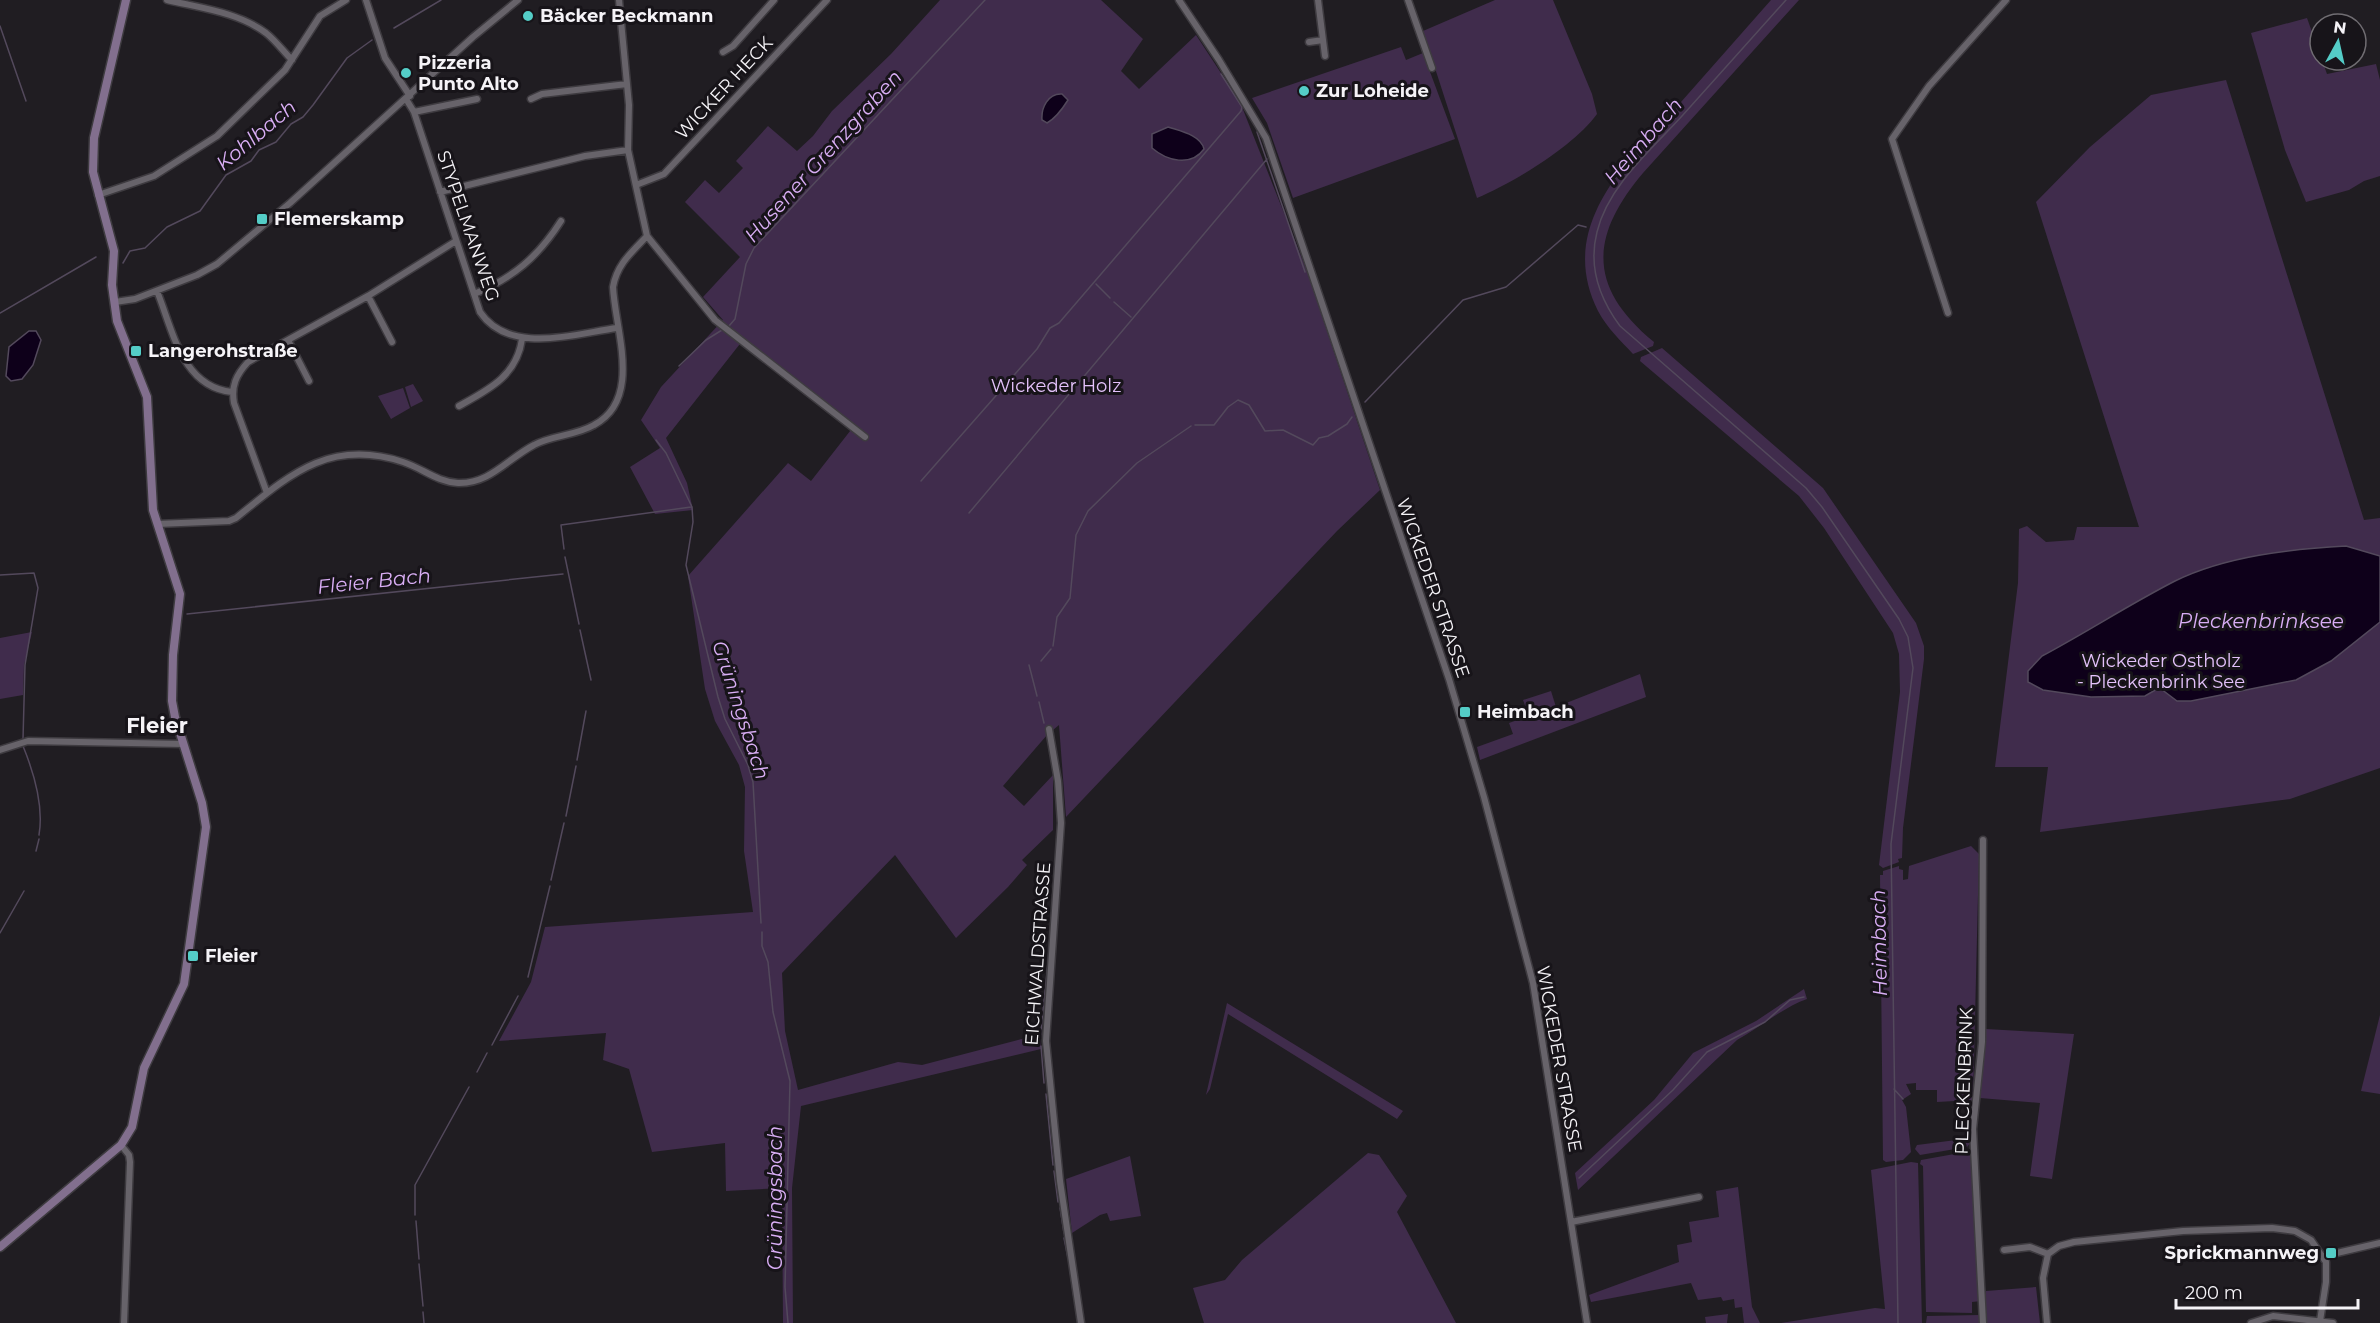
<svg xmlns="http://www.w3.org/2000/svg" width="2380" height="1323" viewBox="0 0 2380 1323" font-family="Montserrat,sans-serif">
<style>
.green{fill:#402c4c}
.water{fill:#0e001a;stroke:#53495c;stroke-width:1.5}
.lines{fill:none;stroke-linecap:round;stroke-linejoin:round}
.stream{stroke:#53495c;stroke-width:1.5}
.street-casing{stroke:#3e3b40;stroke-width:9}
.secondary-casing{stroke:#3e3b40;stroke-width:11}
.street{stroke:#67636a;stroke-width:6}
.secondary{stroke:#826f8e;stroke-width:8}
.poi-dot{fill:#54cdc7;stroke:#171419;stroke-width:2}
.labels{text-anchor:middle;dominant-baseline:central;stroke-width:6;stroke-linejoin:round;paint-order:stroke}
.poi-label{font-size:18px;font-weight:bold;fill:#f5f3f7;stroke:#171419;text-anchor:start}
.street-label{font-size:18px;fill:#f5f3f7;stroke:#171419}
.park-label{font-size:18px;fill:#e4c2fb;stroke:#171419}
.water-label{font-size:20px;font-style:italic;fill:#d9aef5;stroke:#171419}
.quarter-label{font-size:21px;font-weight:bold;fill:#f5f3f7;stroke:#171419}
</style>
<rect width="100%" height="100%" fill="#201d22"/>
<path class="green" d="M 940,0 L 1101,0 L 1143,39 L 1121,71 L 1139,89 L 1196,35 L 1240,102 L 1307,271 L 1380,490 L 1337,531 L 1066,817 L 1059,725 L 1047,735 L 1003,786 L 1024,806 L 1053,775 L 1053,830 L 1022,860 L 1027,865 L 1008,887 L 956,938 L 895,855 L 782,973 L 785,1031 L 798,1090 L 898,1062 L 922,1065 L 1041,1034 L 1041,1049 L 801,1106 L 792,1188 L 793,1323 L 783,1323 L 782,1188 L 726,1191 L 725,1143 L 652,1152 L 629,1069 L 603,1060 L 606,1033 L 499,1041 L 531,982 L 545,927 L 753,912 L 744,851 L 745,787 L 739,765 L 715,721 L 705,689 L 688,576 L 788,463 L 811,481 L 854,426 L 743,340 L 666,438 L 687,483 L 693,510 L 655,514 L 630,467 L 660,448 L 641,420 L 661,387 L 723,320 L 703,297 L 740,257 L 685,202 L 705,180 L 719,193 L 743,168 L 736,161 L 768,126 L 797,151 L 813,136 L 832,111 L 891,54 Z
M 1495,0 L 1553,0 L 1592,94 L 1597,114 C 1574,146 1513,183 1477,198 L 1423,31 Z
M 1771,0 L 1799,0 L 1643,173 C 1590,236 1587,287 1654,342 L 1653,346 L 1633,354 C 1621,341 1607,328 1598,311 C 1572,259 1588,214 1621,170 Z
M 2307,18 L 2327,74 L 2376,64 L 2380,80 L 2380,176 L 2364,181 L 2349,190 L 2306,202 L 2285,150 L 2251,33 Z
M 1401,47 L 1406,60 L 1423,53 L 1455,139 L 1293,198 L 1267,123 L 1252,98 Z
M 2226,80 L 2364,520 L 2380,518 L 2380,768 L 2290,799 L 2040,832 L 2048,767 L 1995,767 L 2018,583 L 2019,529 L 2027,526 L 2046,542 L 2074,540 L 2077,527 L 2139,527 L 2036,202 L 2090,147 L 2151,95 Z
M 1662,348 L 1823,488 L 1916,623 L 1924,646 L 1924,659 L 1903,828 L 1902,858 L 1898,859 L 1899,862 L 1883,868 L 1879,865 L 1900,692 L 1899,654 L 1893,633 L 1824,528 L 1799,496 L 1640,361 L 1641,357 Z
M 413,384 L 423,401 L 411,407 L 405,387 Z
M 403,388 L 410,408 L 391,419 L 378,396 Z
M 32,632 L 24,665 L 23,695 L 0,699 L 0,638 Z
M 1640,674 L 1646,697 L 1480,760 L 1477,747 L 1513,734 L 1509,723 L 1529,716 L 1523,700 L 1551,691 L 1556,707 Z
M 1971,846 L 1979,854 L 1973,1100 L 1937,1102 L 1937,1090 L 1916,1090 L 1916,1083 L 1906,1084 L 1911,1094 L 1902,1100 L 1906,1107 L 1911,1152 L 1903,1160 L 1886,1162 L 1883,1160 L 1880,875 L 1883,875 L 1883,871 L 1899,866 L 1899,869 L 1903,870 L 1903,880 L 1908,879 L 1909,866 Z
M 1804,989 L 1807,999 C 1784,1007 1760,1027 1737,1040 L 1578,1190 L 1575,1173 L 1654,1100 L 1693,1053 L 1756,1021 Z
M 1227,1003 L 1403,1111 L 1397,1119 L 1228,1014 L 1210,1089 L 1206,1095 Z
M 2380,1015 L 2380,1094 L 2361,1091 Z
M 1986,1029 L 2074,1034 L 2052,1179 L 2030,1176 L 2040,1103 L 1980,1098 Z
M 1969,1118 L 1971,1142 L 1967,1147 L 1920,1155 L 1915,1149 L 1917,1145 L 1964,1139 L 1964,1119 Z
M 1368,1153 L 1379,1155 L 1407,1196 L 1397,1212 L 1456,1323 L 1204,1323 L 1193,1288 L 1225,1280 L 1242,1260 Z
M 1960,1153 L 1972,1156 L 1981,1301 L 1972,1302 L 1972,1313 L 1926,1312 L 1923,1166 L 1920,1164 L 1921,1160 Z
M 1130,1156 L 1141,1216 L 1110,1221 L 1107,1213 L 1100,1215 L 1072,1233 L 1066,1179 Z
M 1911,1162 L 1918,1163 L 1922,1323 L 1781,1323 L 1875,1308 L 1885,1309 L 1871,1170 Z
M 1738,1187 L 1752,1307 L 1760,1323 L 1744,1323 L 1742,1307 L 1735,1308 L 1734,1299 L 1723,1301 L 1721,1297 L 1698,1300 L 1691,1283 L 1591,1302 L 1589,1295 L 1679,1262 L 1677,1245 L 1692,1242 L 1689,1222 L 1719,1217 L 1716,1191 Z
M 2036,1287 L 2040,1323 L 1986,1323 L 1986,1291 Z
M 1728,1314 L 1727,1323 L 1706,1323 L 1705,1317 Z
M 1979,1315 L 1981,1323 L 1926,1323 L 1927,1316 Z"/>
<path class="water" d="M 1062,94 L 1068,100 C 1063,108 1056,118 1047,123 L 1042,120 C 1041,108 1048,93 1062,94 Z
M 1168,127 C 1180,131 1201,135 1204,149 C 1191,167 1167,161 1152,148 L 1152,134 Z
M 29,331 L 36,331 L 41,340 L 33,365 L 22,379 L 11,381 L 6,376 L 9,347 Z
M 2346,546 L 2380,556 L 2380,622 L 2331,661 L 2296,680 L 2191,701 L 2177,701 L 2161,689 L 2157,689 L 2145,696 L 2091,697 L 2043,690 L 2028,682 L 2028,671 L 2042,656 C 2087,632 2130,604 2175,581 C 2226,556 2291,549 2346,546 Z"/>
<g class="lines">
<path class="stream" d="M 1786,0 C 1751,39 1717,77 1682,116 C 1651,150 1608,186 1597,232 C 1588,267 1600,299 1620,326 L 1806,488 L 1822,507 L 1899,619 L 1908,637 L 1913,668 L 1891,844 L 1898,1323
M 0,26 L 26,101
M 394,28 L 441,0
M 1257,132 L 1305,272
M 123,263 L 130,251 L 145,248 L 167,227 L 200,211 L 226,175 L 251,161 L 259,150 L 276,142 L 291,124 L 303,117 L 313,105 L 347,58 L 372,40
M 1096,284 L 1110,298
M 1114,302 L 1131,317
M 0,313 L 96,257
M 729,326 L 735,319 L 746,264 L 754,248 L 985,0
M 679,366 L 706,340 L 722,330
M 1365,402 L 1463,300 L 1506,287 L 1578,225 L 1586,227
M 1195,425 L 1214,425 L 1228,407 L 1238,400 L 1249,405 L 1265,431 L 1283,430 L 1313,445 L 1319,438 L 1328,436 L 1347,424 L 1352,417
M 656,440 L 666,453 L 692,507 L 693,522 L 686,565 L 718,697 L 725,719 L 748,765 L 753,782 L 761,923
M 921,481 L 1037,349 L 1050,328 L 1059,323 L 1241,111 L 1242,107 L 1221,74
M 969,513 L 1267,159
M 564,549 L 561,525 L 691,507
M 565,557 L 579,624
M 0,575 L 34,573 L 38,588 L 25,665 L 23,739
M 187,614 L 563,574
M 580,630 L 591,680
M 1053,646 L 1057,617 L 1070,598 L 1076,535 L 1088,511 L 1137,463 L 1191,426
M 1041,661 L 1051,649
M 1029,665 L 1037,696
M 1039,702 L 1044,723
M 23,746 C 34,773 44,806 39,835
M 577,760 L 586,711
M 566,816 L 576,766
M 36,851 L 39,839
M 551,880 L 564,823
M 762,932 L 762,946 L 768,962 L 773,1012 L 790,1081 L 785,1287 L 788,1323
M 0,933 L 24,891
M 528,977 L 550,886
M 1040,1041 L 1048,962
M 492,1045 L 518,996
M 1041,1046 L 1044,1083
M 477,1072 L 487,1053
M 1894,1089 L 1903,1099
M 1046,1094 L 1053,1165
M 1054,1171 L 1058,1202
M 1579,1178 L 1673,1090 L 1707,1052 L 1765,1022 L 1790,1000 L 1804,997
M 1060,1208 L 1064,1233
M 415,1215 L 415,1185 L 469,1087
M 416,1221 L 419,1259
M 1064,1238 L 1068,1258
M 1069,1263 L 1074,1298
M 419,1264 L 423,1306
M 1075,1303 L 1078,1323
M 423,1312 L 424,1323"/>
<defs>
<path id="street" d="M 167,0 C 200,8 238,12 266,33 C 276,41 283,51 292,60
M 366,0 L 385,58 L 410,96
M 619,0 L 629,105 L 628,150 L 647,236 L 715,320 L 865,437
M 1179,0 L 1219,60 L 1266,138 L 1449,679 L 1484,797 L 1533,983 L 1587,1323
M 1318,0 L 1325,56
M 1408,0 L 1432,68
M 1309,42 L 1323,40
M 723,52 L 733,46 L 774,0
M 406,99 L 414,112 L 480,312 C 509,355 573,334 617,328
M 531,99 L 542,94 L 627,84
M 414,112 L 477,99
M 636,185 L 664,174 L 827,0
M 440,192 L 585,156 L 628,150
M 98,195 L 154,176 L 217,136 L 285,70 L 320,16 L 346,0
M 157,291 C 173,331 182,387 232,392
M 474,294 C 513,278 538,257 561,221
M 368,296 L 392,342
M 115,302 L 135,299 L 197,275 L 217,264 L 290,203 L 473,37 L 518,0
M 1948,313 L 1892,139 L 1929,86 L 2006,0
M 288,340 L 309,381
M 459,406 C 488,390 517,376 522,339
M 267,493 L 234,403 C 231,386 236,375 248,362 L 368,296 L 456,241
M 157,524 L 229,521 L 236,518 C 289,475 329,438 403,462 C 422,468 437,482 458,483 C 490,484 507,459 534,445 C 552,435 575,436 594,425 C 643,399 615,330 613,287 C 617,264 632,252 647,236
M 1049,729 L 1058,781 L 1061,823 L 1046,1041 L 1060,1181 L 1081,1323
M 0,750 L 28,741 L 183,744
M 1983,840 L 1982,1042 L 1973,1129 L 1983,1323
M 121,1145 L 129,1155 L 130,1162 L 124,1323
M 1571,1222 L 1699,1197
M 2004,1250 L 2030,1247 L 2048,1254 L 2059,1246 L 2074,1242 L 2183,1231 L 2272,1228 L 2295,1231 L 2311,1240 L 2326,1262 L 2326,1282 L 2320,1321
M 2324,1256 L 2380,1243
M 2047,1323 L 2043,1278 L 2048,1254
M 2251,1323 L 2273,1316 L 2333,1323"/>
<path id="secondary" d="M 0,1247 L 121,1145 L 132,1127 L 144,1068 L 184,984 L 206,827 L 202,803 L 175,717 L 172,701 L 173,655 L 180,594 L 153,510 L 147,397 L 117,321 L 112,285 L 114,251 L 93,172 L 94,138 L 126,0"/>
</defs>
<use href="#street" class="street-casing"/>
<use href="#secondary" class="secondary-casing"/>
<use href="#street" class="street"/>
<use href="#secondary" class="secondary"/>
</g>
<g class="poi-dot">
<circle cx="528" cy="16" r="6"/>
<circle cx="406" cy="73" r="6"/>
<circle cx="1304" cy="91" r="6"/>
<rect x="256" y="213" width="12" height="12" rx="3"/>
<rect x="130" y="345" width="12" height="12" rx="3"/>
<rect x="1459" y="706" width="12" height="12" rx="3"/>
<rect x="187" y="950" width="12" height="12" rx="3"/>
<rect x="2325" y="1247" width="12" height="12" rx="3"/>
</g>
<g class="labels">
<g class="poi-label">
<text x="540" y="16">Bäcker Beckmann</text>
<text x="418" y="63">Pizzeria<tspan x="418" dy="21">Punto Alto</tspan></text>
<text x="1316" y="91">Zur Loheide</text>
<text x="274" y="219">Flemerskamp</text>
<text x="148" y="351">Langerohstraße</text>
<text x="1477" y="712">Heimbach</text>
<text x="205" y="956">Fleier</text>
<text x="2319" y="1253" text-anchor="end">Sprickmannweg</text>
</g>
<g class="street-label">
<text transform="translate(724 88) rotate(-47)">WICKER HECK</text>
<text transform="translate(468 226) rotate(71)">STYPELMANWEG</text>
<text transform="translate(1433 588) rotate(71)">WICKEDER STRASSE</text>
<text transform="translate(1038 954) rotate(-86)">EICHWALDSTRASSE</text>
<text transform="translate(1559 1059) rotate(80)">WICKEDER STRASSE</text>
<text transform="translate(1964 1081) rotate(-88)">PLECKENBRINK</text>
</g>
<g class="park-label">
<text x="1056" y="386">Wickeder Holz</text>
<text x="2161" y="661">Wickeder Ostholz<tspan x="2161" dy="21">- Pleckenbrink See</tspan></text>
</g>
<g class="water-label">
<text transform="translate(256 135) rotate(-40)">Kohlbach</text>
<text transform="translate(1643 141) rotate(-49)">Heimbach</text>
<text transform="translate(823 156) rotate(-48)">Husener Grenzgraben</text>
<text transform="translate(374 581) rotate(-6)">Fleier Bach</text>
<text x="2261" y="621">Pleckenbrinksee</text>
<text transform="translate(741 710) rotate(72)">Grüningsbach</text>
<text transform="translate(1879 943) rotate(-91)">Heimbach</text>
<text transform="translate(775 1198) rotate(-90)">Grüningsbach</text>
</g>
<g class="quarter-label">
<text x="157" y="725">Fleier</text>
</g>
</g>
<g transform="translate(2338 42) rotate(8)"><circle r="28" fill="#171419" stroke="#706d72" stroke-width="1.5"/>
<path d="M0-4.5L10 22L0 15L-10 22Z" fill="#54cdc7"/>
<text y="-9" font-size="16" font-weight="bold" text-anchor="middle" fill="#f5f3f7">N</text>
</g>
<path d="M2176 1299v9h182v-9" fill="none" stroke="#f5f3f7" stroke-width="3"/>
<text x="2185" y="1299" font-size="18" fill="#f5f3f7" stroke="#171419" stroke-width="4.5" paint-order="stroke">200 m</text>
</svg>
